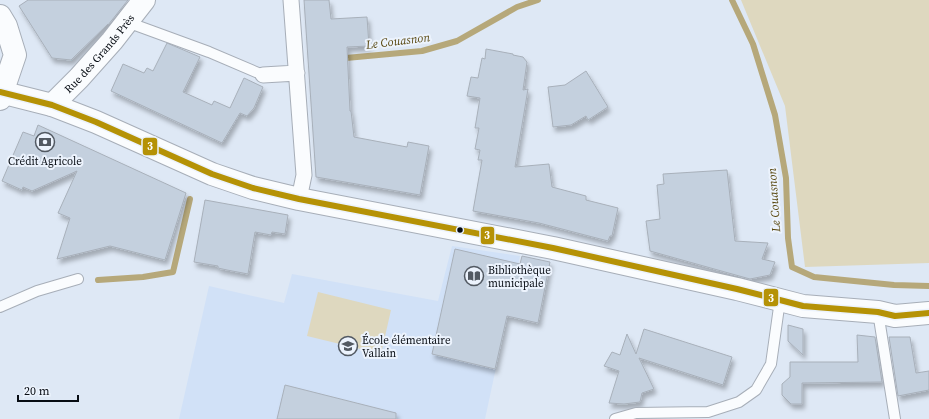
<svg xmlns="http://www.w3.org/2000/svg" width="929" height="419" viewBox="0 0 929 419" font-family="'Source Serif 4',serif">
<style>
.built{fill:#d1e1f7}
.green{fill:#ded8bf}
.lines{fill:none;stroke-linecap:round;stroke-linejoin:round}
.stream{stroke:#b6a87a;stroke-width:6}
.building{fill:#c4d0de;stroke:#a8b0ba;filter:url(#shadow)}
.service-casing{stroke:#a7aeb8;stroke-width:12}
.pedestrian-casing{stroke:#a7aeb8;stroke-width:17}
.tertiary-casing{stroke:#a7aeb8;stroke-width:24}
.secondary-casing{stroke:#a7aeb8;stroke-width:24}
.service{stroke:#fafcfe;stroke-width:10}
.pedestrian{stroke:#fafcfe;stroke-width:15}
.tertiary{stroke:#fafcfe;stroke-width:22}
.secondary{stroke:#fafcfe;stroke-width:22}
.bus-1-casing{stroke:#ecf3fd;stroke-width:9}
.bus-1{stroke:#b59206;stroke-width:6}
.bus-dot{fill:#070c13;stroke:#ecf3fd;stroke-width:1.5}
.labels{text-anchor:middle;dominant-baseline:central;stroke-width:4;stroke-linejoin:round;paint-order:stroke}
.street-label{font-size:11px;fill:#070c13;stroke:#ecf3fd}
.poi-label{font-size:11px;fill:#070c13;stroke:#ecf3fd;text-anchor:start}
.water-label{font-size:12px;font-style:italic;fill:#594810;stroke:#ecf3fd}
.line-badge{stroke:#ecf3fd;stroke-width:1.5}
.badge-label{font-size:11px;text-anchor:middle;font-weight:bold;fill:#fff}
</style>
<defs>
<filter id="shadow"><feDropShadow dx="2.5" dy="4.5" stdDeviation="2" flood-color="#0004"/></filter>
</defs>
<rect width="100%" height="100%" fill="#dee8f5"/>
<path class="built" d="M 452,246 L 520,256 L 485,419 L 179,419 L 209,286 L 284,303 L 292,274 L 438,301 Z"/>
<path class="green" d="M 741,0 L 929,0 L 929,263 L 805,267 L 785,106 Z
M 318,292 L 391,310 L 381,354 L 307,336 Z"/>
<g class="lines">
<path class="stream" d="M 732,0 L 753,44 L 775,115 L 786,178 L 788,238 L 792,267 L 814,277 L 894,285 L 929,286
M 346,58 L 422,51 L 457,41 L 517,7 L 538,0
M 98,280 L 143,277 L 173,272 L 190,199"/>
</g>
<path class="building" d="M 28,0 L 128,0 L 108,25 L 108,24 L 71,60 L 52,58 L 19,6 Z
M 304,0 L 329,0 L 331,19 L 367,17 L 369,46 L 347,47 L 350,111 L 351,111 L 354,137 L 407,147 L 408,142 L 429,146 L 420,195 L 316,177 Z
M 167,43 L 200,57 L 183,92 L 212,105 L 214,101 L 230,108 L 244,78 L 263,87 L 254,108 L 247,116 L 240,113 L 222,143 L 111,91 L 123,64 L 144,73 L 147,68 L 153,71 Z
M 486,49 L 513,54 L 513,55 L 523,57 L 527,62 L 523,90 L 528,89 L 515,167 L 549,164 L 552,187 L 586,196 L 586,200 L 618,208 L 612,236 L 610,236 L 608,241 L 539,223 L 473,211 L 482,160 L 478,160 L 480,150 L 475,149 L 479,128 L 475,128 L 480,98 L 467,96 L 471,77 L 478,78 L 482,58 L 485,59 Z
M 586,71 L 608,107 L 588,120 L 586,116 L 571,125 L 553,127 L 548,87 L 565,85 Z
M 38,125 L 186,193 L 165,260 L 110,246 L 57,259 L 70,218 L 58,213 L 77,171 L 32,191 L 23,187 L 22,190 L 2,181 L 23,132 L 34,136 Z
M 727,170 L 735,241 L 768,243 L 762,259 L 775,262 L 770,275 L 750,279 L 650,251 L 646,221 L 660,219 L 657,185 L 664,184 L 663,174 Z
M 205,200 L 288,215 L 285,234 L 272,232 L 271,235 L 255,232 L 248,274 L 227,270 L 218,268 L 218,266 L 194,262 Z
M 455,249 L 520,264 L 522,256 L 550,262 L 538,323 L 507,316 L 495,369 L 432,354 Z
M 788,325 L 803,329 L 803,355 L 788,341 Z
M 644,329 L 732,357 L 723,385 L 639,358 L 654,389 L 642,393 L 640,402 L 624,404 L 609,403 L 619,371 L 604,366 L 612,352 L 620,355 L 627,334 L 636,354 Z
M 857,335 L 875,337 L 882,382 L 802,383 L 802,404 L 791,404 L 782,395 L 782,384 L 790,377 L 790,362 L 858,362 Z
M 889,337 L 910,337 L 916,373 L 929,371 L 929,390 L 898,396 Z
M 285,385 L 396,413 L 396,419 L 277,419 Z"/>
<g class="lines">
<defs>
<path id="service" d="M 127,22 L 209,52 L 263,75
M 0,307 L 37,291 L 78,279
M 878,312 L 895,419
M 615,419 L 636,413 L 708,412 L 739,402 L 756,390 L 771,364 L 780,300"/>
<path id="pedestrian" d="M 291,0 L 304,175 L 299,199
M 263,75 L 297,73"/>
<g id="tertiary">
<path d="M 0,16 L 6,26 L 15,55 L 0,99"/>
<path id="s1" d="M 52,105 L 79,78 L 112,41 L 144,0"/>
</g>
<path id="secondary" d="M 0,92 L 52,105 L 96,122 L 212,174 L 253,188 L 299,199 L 553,248 L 737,289 L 803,306 L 878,312 L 895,316 L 929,313"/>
</defs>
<use href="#service" class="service-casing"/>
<use href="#pedestrian" class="pedestrian-casing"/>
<use href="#tertiary" class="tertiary-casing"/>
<use href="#secondary" class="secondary-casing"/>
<use href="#service" class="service"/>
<use href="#pedestrian" class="pedestrian"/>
<use href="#tertiary" class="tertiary"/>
<use href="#secondary" class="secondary"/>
<defs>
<path id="bus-1" d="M 0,92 L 52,105 L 96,122 L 212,174 L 253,188 L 299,199 L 553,248 L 737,289 L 803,306 L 878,312 L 895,316 L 929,313"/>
</defs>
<use href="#bus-1" class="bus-1-casing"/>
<use href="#bus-1" class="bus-1"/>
</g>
<defs>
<symbol id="bank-ring" viewBox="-11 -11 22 22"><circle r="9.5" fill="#ecf3fd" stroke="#525962" stroke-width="1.5"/><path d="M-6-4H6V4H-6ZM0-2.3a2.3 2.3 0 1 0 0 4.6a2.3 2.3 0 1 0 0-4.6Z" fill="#525962"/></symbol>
<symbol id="library-ring" viewBox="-11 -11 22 22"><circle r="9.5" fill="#ecf3fd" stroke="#525962" stroke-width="1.5"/><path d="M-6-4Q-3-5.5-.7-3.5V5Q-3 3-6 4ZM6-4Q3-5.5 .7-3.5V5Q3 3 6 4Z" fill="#525962"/></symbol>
<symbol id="school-ring" viewBox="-11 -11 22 22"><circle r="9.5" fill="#ecf3fd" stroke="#525962" stroke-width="1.5"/><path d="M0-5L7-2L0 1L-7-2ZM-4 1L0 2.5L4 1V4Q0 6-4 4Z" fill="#525962"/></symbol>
</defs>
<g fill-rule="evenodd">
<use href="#bank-ring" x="34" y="131" width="22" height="22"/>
<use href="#library-ring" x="463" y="265" width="22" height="22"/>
<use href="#school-ring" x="337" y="335" width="22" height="22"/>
</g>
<circle class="bus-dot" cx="460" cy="230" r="3.5"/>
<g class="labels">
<g class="street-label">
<text stroke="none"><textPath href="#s1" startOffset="70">Rue des Grands Près</textPath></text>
</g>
<g class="poi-label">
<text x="45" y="161" text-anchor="middle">Crédit Agricole</text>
<text x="488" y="270">Bibliothèque<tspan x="488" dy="13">municipale</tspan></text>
<text x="362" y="340">École élémentaire<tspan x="362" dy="13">Vallain</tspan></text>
</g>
<g class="water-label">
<text transform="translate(398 41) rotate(-7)">Le Couasnon</text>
<text transform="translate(774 200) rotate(-94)">Le Couasnon</text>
</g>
</g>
<g class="line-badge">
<rect x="142" y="137" width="16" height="19" rx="4" fill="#b59206"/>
<rect x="480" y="226" width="15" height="19" rx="4" fill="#b59206"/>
<rect x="763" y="288" width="16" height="19" rx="4" fill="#b59206"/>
</g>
<g class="badge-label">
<text x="150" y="150">3</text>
<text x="487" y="239">3</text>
<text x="771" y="302">3</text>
</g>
<path d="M18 395v6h60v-6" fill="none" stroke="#070c13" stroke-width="2"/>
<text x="24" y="395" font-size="12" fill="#070c13" stroke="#ecf3fd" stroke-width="3" paint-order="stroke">20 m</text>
</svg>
